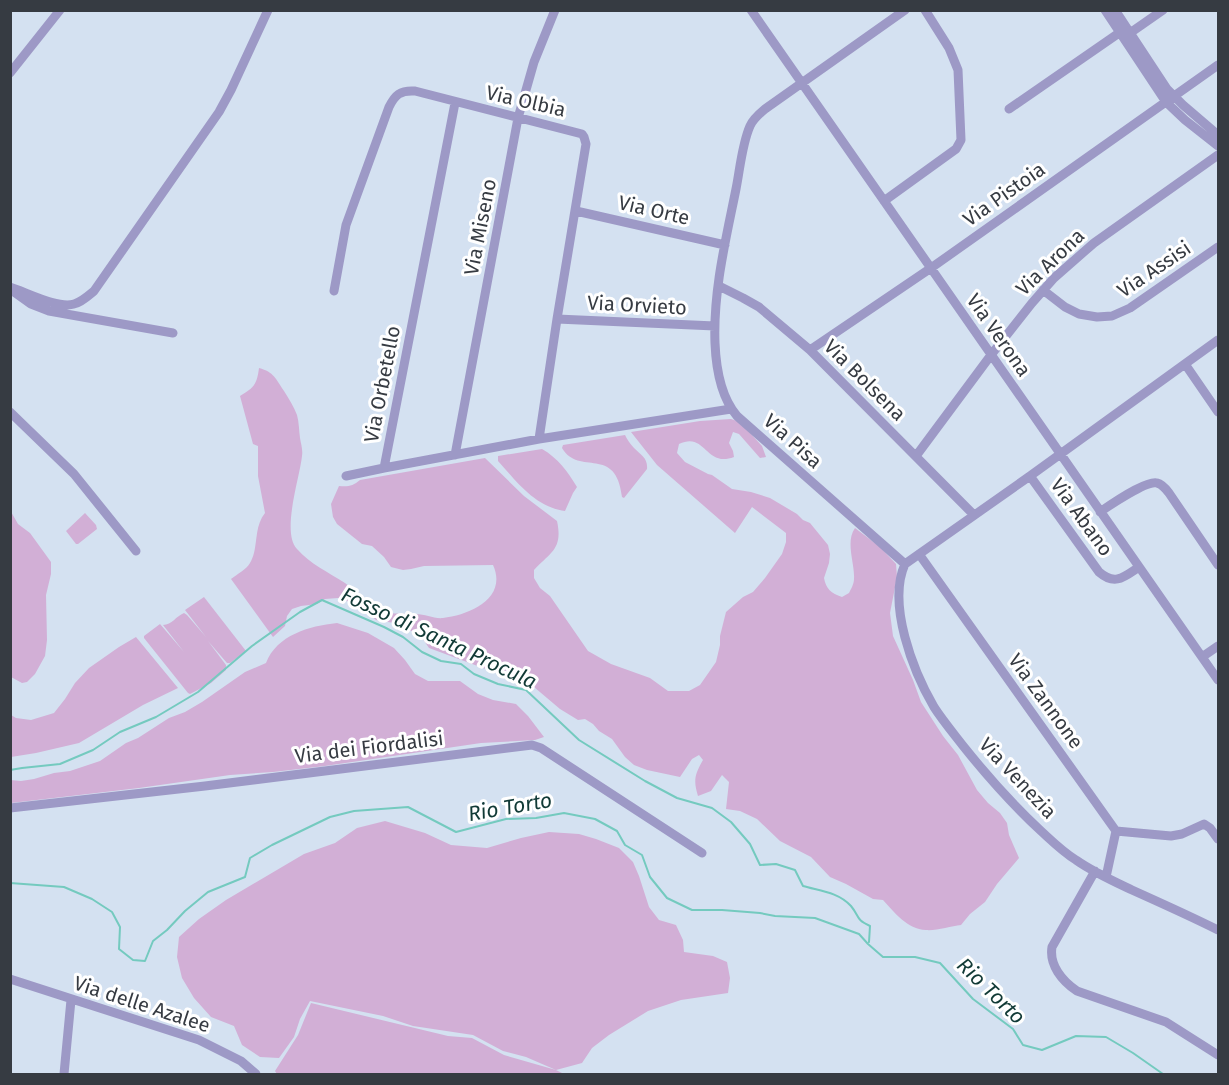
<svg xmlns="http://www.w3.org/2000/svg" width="1229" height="1085" viewBox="0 0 1229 1085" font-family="'Fira Sans',sans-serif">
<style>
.green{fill:#d2afd6}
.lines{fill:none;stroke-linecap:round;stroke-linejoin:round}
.stream{stroke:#74cabf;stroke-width:2}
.minor{stroke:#9d99c6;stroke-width:9}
.labels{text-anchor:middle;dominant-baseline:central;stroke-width:6;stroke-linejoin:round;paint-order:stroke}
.street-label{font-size:20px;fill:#363b42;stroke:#fff}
.water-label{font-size:21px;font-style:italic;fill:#113a36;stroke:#fff}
</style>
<rect width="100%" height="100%" fill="#d4e1f1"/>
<path class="green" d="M 259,368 C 274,372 276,379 284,391 C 289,399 294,407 297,415 C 299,422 299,431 300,438 C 301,444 303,450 302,456 C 300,477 281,532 297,549 C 310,564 328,572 345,583 C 355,590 369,607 380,611 C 391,615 405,613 416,614 C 425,614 434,619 443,618 C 470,615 508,598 493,565 L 424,566 L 411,569 L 403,570 L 391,567 L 384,557 L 372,546 L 362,544 L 337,524 L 333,517 L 331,504 L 339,486 C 348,487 353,486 360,480 L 485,458 L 524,496 L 557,521 C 563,549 551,552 534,570 L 534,578 L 540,588 L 550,596 L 588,651 L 611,664 L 650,678 L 668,691 L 689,691 L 700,685 L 716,662 L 720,645 L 720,636 L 726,612 L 743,597 L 753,592 L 765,578 L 782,554 L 786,542 L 786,533 L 752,507 L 735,533 L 657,465 L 631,432 L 700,421 L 731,419 L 740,422 L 762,446 L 766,457 L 760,458 L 739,434 L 733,432 L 729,443 L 733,451 L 734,457 C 705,468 706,431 679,444 L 677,453 L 685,462 L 708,474 L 712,475 L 732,489 L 751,492 L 770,498 L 797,514 L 803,520 L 810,523 L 828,545 L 830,554 L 829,563 L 824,578 C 826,589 831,593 842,597 L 849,593 C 851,589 854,584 854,579 C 855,563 845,542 855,528 L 880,547 L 896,564 L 897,577 L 890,613 L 893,636 L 913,680 L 921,702 L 943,736 L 958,755 L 977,790 L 988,803 L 1000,813 L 1007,823 L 1009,835 L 1019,858 L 997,884 L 985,902 L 970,914 L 961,925 C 951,926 936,931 926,930 C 907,929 895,913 883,900 L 873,899 L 846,884 L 830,877 L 811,857 L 780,841 L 757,819 L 740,811 L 726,809 L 729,782 L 722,775 L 711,791 L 698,796 C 693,780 695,774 703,760 L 699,755 L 692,759 L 680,777 L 647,770 L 634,765 L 625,757 L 612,739 L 599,731 L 593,724 L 585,719 L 578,720 L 560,709 L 534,687 L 429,648 L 420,635 L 394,623 L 376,620 L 364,610 L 352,603 L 338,598 L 325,599 L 317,604 L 301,606 L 292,609 L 287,616 L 285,626 L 273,637 L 231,579 C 237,574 246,570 250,563 C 259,548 253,528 265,513 L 258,476 L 258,446 L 253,444 L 240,396 C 254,388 257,384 259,368 Z
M 625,435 C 627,439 630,444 634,448 C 641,455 648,458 647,469 L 624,498 L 622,497 C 616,444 579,477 562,448 L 563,445 Z
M 542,449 C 558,458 568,472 577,487 L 573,493 L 565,511 C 535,507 517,482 498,461 L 498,456 Z
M 10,510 L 18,524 L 30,533 L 51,562 L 51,574 L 46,595 L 47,640 L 45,656 L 35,674 L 27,682 L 22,683 L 11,677 Z
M 85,513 L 96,525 L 97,529 L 78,544 L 76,544 L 66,531 Z
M 204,597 L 246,651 L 230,663 L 227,663 L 208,641 L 226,665 L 226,670 L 211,683 L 190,694 L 188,693 L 144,638 L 144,636 L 160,624 L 184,652 L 163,625 C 172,625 176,616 184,613 L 187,615 L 206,637 L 185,610 Z
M 337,623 L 368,633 L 394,648 L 405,660 L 415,674 L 428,681 L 460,681 L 478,694 L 493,700 L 516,704 L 528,716 L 544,737 L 535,740 L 481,743 L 325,766 L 273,772 L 230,775 L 139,788 L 11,803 L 10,780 L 21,781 L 34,779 L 54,773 L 70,771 L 100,761 L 126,743 L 138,738 L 169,718 L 185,712 L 202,702 L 245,672 L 266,663 C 277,635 309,626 337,623 Z
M 136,637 L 178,688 L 143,705 L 79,743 L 36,753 L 11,757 L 11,715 L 16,718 L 31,720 L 54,713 L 65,699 L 75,683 L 89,668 L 119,647 Z
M 385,821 L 425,833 L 451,845 L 487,848 L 521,838 L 549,832 L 579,834 L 596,839 L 619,848 L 633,862 L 639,876 L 649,907 L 659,920 L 676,925 L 683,940 L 684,952 L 713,956 L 727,962 L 730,978 L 728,993 L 681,1000 L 648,1011 L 609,1035 L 592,1048 L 582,1063 L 556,1070 L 526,1057 L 503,1051 L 473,1035 L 413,1026 L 383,1016 L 310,1001 L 300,1019 L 294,1037 L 279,1058 L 260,1057 L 242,1045 L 234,1026 L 211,1017 L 194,998 L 182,978 L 177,957 L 179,937 L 199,919 L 226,900 L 304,854 L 335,843 L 357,828 Z
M 311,1003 L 448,1036 L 472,1038 L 504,1055 L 556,1070 L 564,1074 L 277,1074 L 275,1071 L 298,1035 Z"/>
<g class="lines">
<path class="stream" d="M 10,770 L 22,768 L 60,764 L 93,750 L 120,732 L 156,717 L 198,692 L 252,646 L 300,612 L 322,600 L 384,627 L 403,637 L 422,652 L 441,661 L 461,664 L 474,674 L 498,684 L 526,690 L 579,740 L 645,781 L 677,798 L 712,808 L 731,822 L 750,844 L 760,865 L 776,864 L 795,870 L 803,886 C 820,891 838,892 851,906 C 860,917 855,919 870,926 L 869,942
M 10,883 L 64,887 L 92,899 L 112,912 L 120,927 L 119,949 L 133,960 L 145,961 L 153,941 L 167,930 L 185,911 L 208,892 L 245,877 L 250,858 L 272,845 L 330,817 L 354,811 L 408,807 L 456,832 L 506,819 L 536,818 L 564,813 L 595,819 L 617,831 L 625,845 L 642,855 L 650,877 L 667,898 L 692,910 L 722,910 L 760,913 L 775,916 L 815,918 L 859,934 L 868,944 L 883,957 L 915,957 L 940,963 L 973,999 L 1013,1029 L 1023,1045 L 1042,1050 L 1076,1036 L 1106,1037 L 1133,1053 L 1163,1074"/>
<path class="minor" d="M 751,10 L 1218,680
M 905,10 L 765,109 C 759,114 753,119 750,126 C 742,144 740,169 736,189 C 726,239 713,291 715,343 C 716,368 720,396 737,416 L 905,564 L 1030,476 L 1218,340
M 1105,10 L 1166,102 L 1185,120 L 1218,146
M 1115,10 L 1167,89 L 1183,105 L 1218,135
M 1130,33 L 1163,10
M 10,73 L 60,10
M 455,103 L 384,468 L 539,439 L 731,409
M 1009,109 L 1119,33
M 884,201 L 956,149 L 961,140 L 958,70 L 949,48 L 925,10
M 576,211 L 725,245
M 719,286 L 743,298 L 759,307 L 810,350 L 974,515
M 10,287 C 26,292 58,309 74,304 C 82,302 88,296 94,291 L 219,112 L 231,90 L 268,10
M 10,289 L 31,304 L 49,311 L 173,333
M 1043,290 L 1065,307 L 1079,314 L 1097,317 L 1112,316 L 1130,308 L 1218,247
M 334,291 L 346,225 L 389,107 C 395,95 400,90 415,91 L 582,134 L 584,137 L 586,144 L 557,319 L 539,439
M 557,319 L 715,326
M 810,350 L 931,268 L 1218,65
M 1185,364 L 1218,412
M 10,412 L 74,474 L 136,551
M 455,455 L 518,118 L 534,62 L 555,10
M 916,456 L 991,355 L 1032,303 L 1054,278 L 1094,243 L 1218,155
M 346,476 L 384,468
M 1030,476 L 1099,572 C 1115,586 1124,577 1139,567
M 1100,512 C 1110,505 1147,480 1157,483 C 1162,484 1166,489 1169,493 L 1218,565
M 919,554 L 1116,831 L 1106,877
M 905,564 C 887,604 913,671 934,707 C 943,721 954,734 964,747 C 988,777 1013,805 1041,831 C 1052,841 1063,852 1076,860 C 1093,872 1113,881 1132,890 C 1161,903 1190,916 1218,930
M 1202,657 L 1218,646
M 10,808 L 205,786 L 532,745 L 541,748 L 702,853
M 1116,831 L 1171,836 L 1182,834 L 1204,824 L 1210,828 L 1218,839
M 1095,871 L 1052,947 C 1049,965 1062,981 1077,991 L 1166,1022 L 1218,1055
M 10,979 L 199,1040 L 241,1061 L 256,1074
M 64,1074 L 71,1000"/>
</g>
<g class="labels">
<g class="street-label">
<text transform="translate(526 101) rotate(13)">Via Olbia</text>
<text transform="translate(1004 194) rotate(-35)">Via Pistoia</text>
<text transform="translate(654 210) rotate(13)">Via Orte</text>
<text transform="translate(480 227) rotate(-79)">Via Miseno</text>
<text transform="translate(1050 262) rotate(-44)">Via Arona</text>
<text transform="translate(1154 269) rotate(-34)">Via Assisi</text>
<text transform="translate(637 305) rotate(3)">Via Orvieto</text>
<text transform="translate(999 335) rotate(55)">Via Verona</text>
<text transform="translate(865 380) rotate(45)">Via Bolsena</text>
<text transform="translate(382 384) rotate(-79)">Via Orbetello</text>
<text transform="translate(793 441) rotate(42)">Via Pisa</text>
<text transform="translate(1082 517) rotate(54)">Via Abano</text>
<text transform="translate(1046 701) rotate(54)">Via Zannone</text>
<text transform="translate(369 747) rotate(-7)">Via dei Fiordalisi</text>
<text transform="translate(1018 778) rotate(47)">Via Venezia</text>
<text transform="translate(142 1004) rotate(18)">Via delle Azalee</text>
</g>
<g class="water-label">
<text transform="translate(439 638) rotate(25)">Fosso di Santa Procula</text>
<text transform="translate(510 807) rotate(-10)">Rio Torto</text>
<text transform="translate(991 991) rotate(44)">Rio Torto</text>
</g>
</g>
<rect width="1229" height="1085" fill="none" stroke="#363b42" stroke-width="24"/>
</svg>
